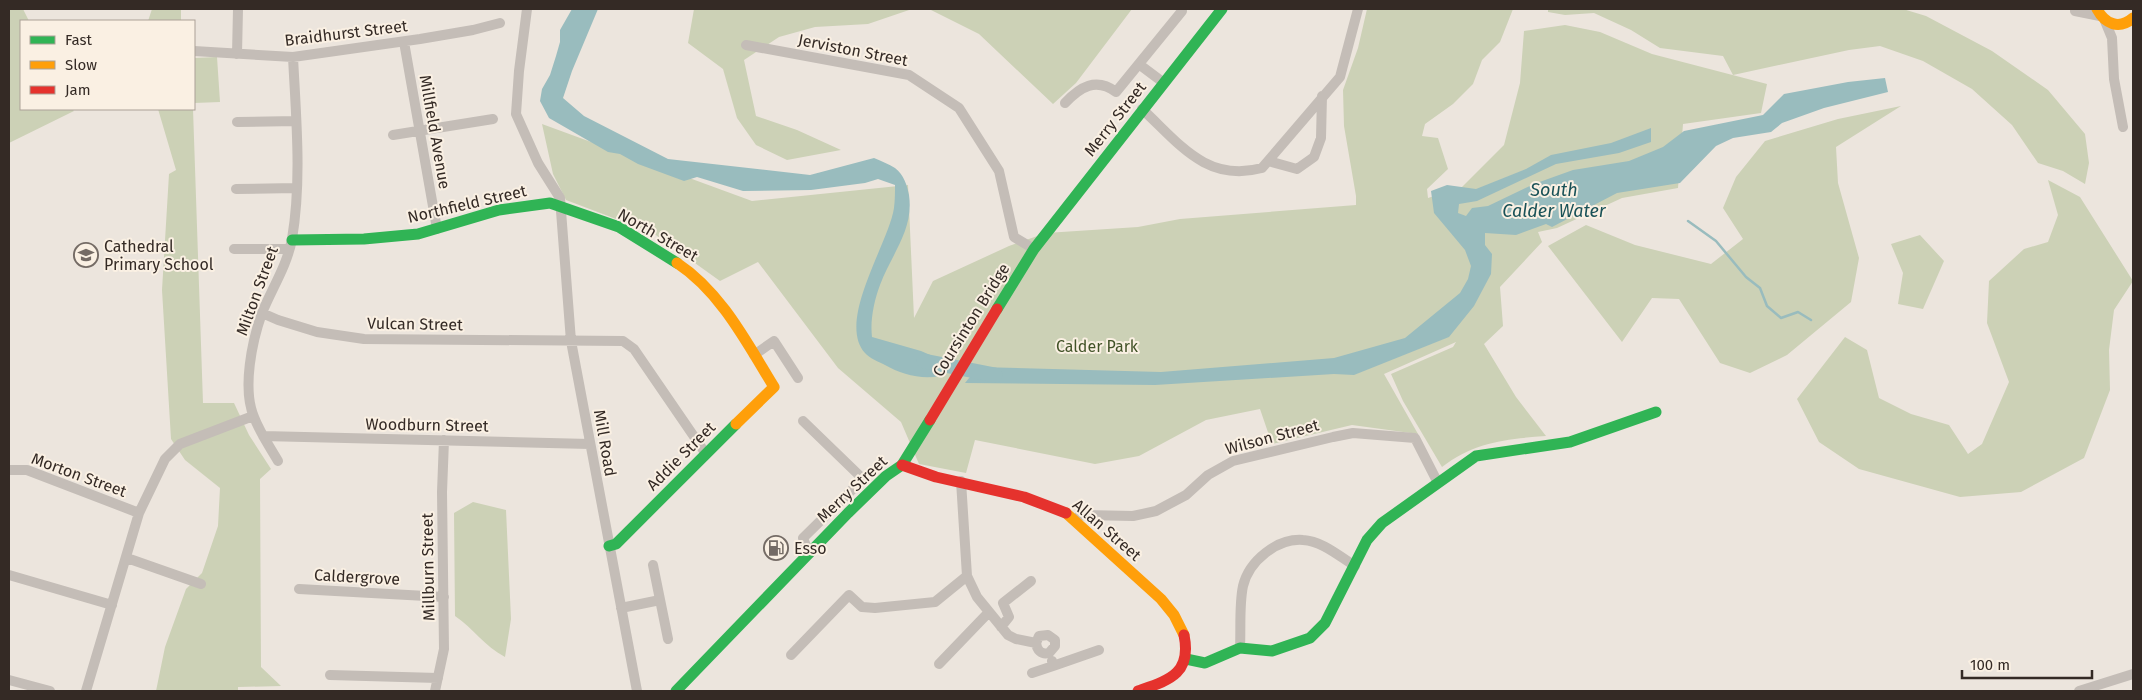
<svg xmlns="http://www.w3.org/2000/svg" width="2142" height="700" viewBox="0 0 2142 700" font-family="'Fira Sans',sans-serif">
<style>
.green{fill:#ccd1b6}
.water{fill:#99bcbe}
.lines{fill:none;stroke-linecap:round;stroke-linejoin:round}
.stream{stroke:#99bcbe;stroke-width:2.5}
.river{stroke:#99bcbe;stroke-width:15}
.street{stroke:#c4bdb7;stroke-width:10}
.fast{stroke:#30b455;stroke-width:11}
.slow{stroke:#ff9f0a;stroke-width:11}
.jam{stroke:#e5322d;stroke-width:11}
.labels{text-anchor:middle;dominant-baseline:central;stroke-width:4;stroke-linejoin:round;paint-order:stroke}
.street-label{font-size:16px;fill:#342a25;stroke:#faf0e3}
.poi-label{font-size:16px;fill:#342a25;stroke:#faf0e3;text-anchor:start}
.park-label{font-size:16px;fill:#425328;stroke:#faf0e3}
.water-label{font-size:18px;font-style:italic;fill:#195157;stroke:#faf0e3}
</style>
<rect width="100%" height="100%" fill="#ece5dd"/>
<path class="green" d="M 9,9 L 23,9 L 29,21 L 21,21 L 21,109 L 72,109 L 74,111 L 9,143 Z
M 152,9 L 181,9 L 181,21 L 148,21 Z
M 694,9 L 912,9 L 868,24 L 815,27 L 779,37 L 744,60 L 756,116 L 797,130 L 841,150 L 787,160 L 756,145 L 737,118 L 723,69 L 688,43 Z
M 929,9 L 1132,9 L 1076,83 L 1053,104 L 979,34 Z
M 1367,9 L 1513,9 L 1500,42 L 1482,60 L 1473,84 L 1453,104 L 1425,124 L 1422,136 L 1438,138 L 1448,169 L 1427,189 L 1428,198 L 1462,187 L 1504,145 L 1520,83 L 1524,31 L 1565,25 L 1600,32 L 1652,54 L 1767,84 L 1761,113 L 1683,124 L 1678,188 L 1622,198 L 1557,228 L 1538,232 L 1542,242 L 1500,287 L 1503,326 L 1484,344 L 1516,397 L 1546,436 C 1506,439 1474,442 1442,467 L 1403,401 L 1391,374 L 1453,347 L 1456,342 L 1384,374 L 1418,434 L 1352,425 L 1272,444 L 1260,409 L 1206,420 L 1139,456 L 1095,464 L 975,440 L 966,473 L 919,464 L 901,422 L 838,368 L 758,262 L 720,281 L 653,233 L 566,200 L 553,174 L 542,124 L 752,201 L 908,185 L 914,318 L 933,281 L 1009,246 L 1046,233 L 1138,227 L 1180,219 L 1356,205 L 1356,196 L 1344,126 L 1343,90 L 1358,48 Z
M 1548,9 L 1903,9 L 1926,16 L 1992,51 L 2048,90 L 2085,134 L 2089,163 L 2085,184 L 2063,171 L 2038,163 L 2012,125 L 1972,89 L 1923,61 L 1880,46 L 1849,50 L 1733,75 L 1723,56 L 1660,48 L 1631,30 L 1594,13 L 1565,15 L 1548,12 Z
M 217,57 L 220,102 L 194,103 L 194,58 Z
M 1901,106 L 1836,147 L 1838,183 L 1859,258 L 1851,302 L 1787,355 L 1750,373 L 1720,363 L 1679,299 L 1652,298 L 1622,342 L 1548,246 L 1586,225 L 1635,245 L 1711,264 L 1743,239 L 1723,208 L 1736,177 L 1765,141 L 1838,119 Z
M 158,109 L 193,109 L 203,403 L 234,403 L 249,435 L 271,469 L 260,479 L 261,667 L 281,686 L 238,687 L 238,691 L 156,691 L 165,647 L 186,589 L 202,573 L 218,526 L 220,488 L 185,460 L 171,439 L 162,290 L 169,174 L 176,170 Z
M 2048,180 L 2080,197 L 2133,281 L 2114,310 L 2109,350 L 2110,390 L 2084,458 L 2021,492 L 1960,497 L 1859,469 L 1819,442 L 1797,399 L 1845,337 L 1867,350 L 1879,398 L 1911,414 L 1949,425 L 1968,454 L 1982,444 L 2009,382 L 1987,323 L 1989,281 L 2024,249 L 2048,242 L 2058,215 Z
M 1920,235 L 1944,261 L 1923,309 L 1898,304 L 1903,273 L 1891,244 Z
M 473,502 L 506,510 L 511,619 L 505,657 C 484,646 474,629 455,616 L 454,513 Z"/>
<path class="water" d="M 572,9 L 598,9 L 572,71 L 563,98 L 584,116 L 668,159 L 810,175 L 874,158 C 881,161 889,164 895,168 C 904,175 907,185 909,195 C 914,230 892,253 880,285 C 874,301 870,320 872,337 L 921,351 L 944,361 L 940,376 C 921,380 901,374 885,365 C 879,362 869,358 865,353 C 836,321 889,243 894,208 C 895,200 895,192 895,185 L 878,179 L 865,183 L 811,190 L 743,191 L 697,177 L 684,181 L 638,164 L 620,154 L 608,152 L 549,118 L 540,101 L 542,89 L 550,75 L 556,56 L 560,42 L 560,30 Z
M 1885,78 L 1888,92 L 1824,108 L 1782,123 L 1771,132 L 1733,138 L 1716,146 L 1680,183 L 1617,193 L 1552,227 L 1546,224 L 1516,235 L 1485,233 L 1485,245 L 1492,254 L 1491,274 L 1474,306 L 1449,337 L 1354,375 L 1334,374 L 1155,385 L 965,383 L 978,367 L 1161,372 L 1334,358 L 1405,338 L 1460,293 L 1468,279 L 1471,266 L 1465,250 L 1434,213 L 1431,191 L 1447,185 L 1476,189 L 1526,169 L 1551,155 L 1611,143 L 1651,128 L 1651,142 L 1619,153 L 1556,164 L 1477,201 L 1459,204 L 1458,213 L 1466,216 L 1472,208 L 1488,206 L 1534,184 L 1573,170 L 1629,161 L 1663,147 L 1684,131 L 1763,115 L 1784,94 L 1848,82 Z"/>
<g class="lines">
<path class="stream" d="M 1688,221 L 1716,241 L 1746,277 L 1760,288 L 1767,306 L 1781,318 L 1798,312 L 1811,320"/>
<path class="river" d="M 924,361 L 995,375"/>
<path class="street" d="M 527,9 L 519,71 L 516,114 L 538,163 L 560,198 L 571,341 L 637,691
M 2075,11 L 2100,16
M 2105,21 L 2112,38 L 2114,79 L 2123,127
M 404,42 L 437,229
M 746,45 L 909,75 L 959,108 L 999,171 L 1014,237 L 1034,249
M 194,51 L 293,57 L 420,39 L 473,30 L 500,23
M 237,54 L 238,9
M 1140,65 L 1164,83
M 1065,103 C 1080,87 1096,77 1116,92 L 1182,11
M 1142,109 C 1179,143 1206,183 1262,168 L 1340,77 L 1358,9
M 237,122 L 296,121
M 393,135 L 493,119
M 1268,161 L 1297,169 L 1314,157 L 1321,138 L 1322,96
M 236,189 L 296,188
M 234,249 L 289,249
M 262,313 L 278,320 L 317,332 L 364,339 L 623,341 L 634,349 L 706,454
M 754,355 L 774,341 L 798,378
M 803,421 L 863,479 L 803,538 L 809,554
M 263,436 L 590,444
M 278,461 C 270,447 260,433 254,417 C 242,389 252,341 262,313 C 272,288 287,266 292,239 C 302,180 296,117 293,57
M 9,470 L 27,470 L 139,513
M 961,481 L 967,576 L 977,597 L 1008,635 L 1016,639 L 1036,643 L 1039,636 L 1048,635 L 1055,640 L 1055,646 L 1049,653 C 1041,655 1037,650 1036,643
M 1075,521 L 1079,516 L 1084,515 L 1133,516 L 1156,511 L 1186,495 L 1208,475 L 1233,461 L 1333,437 L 1353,433 L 1415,438 L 1438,483
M 127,558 L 201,584
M 653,565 L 668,639
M 9,575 L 112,605
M 299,589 L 444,597
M 621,608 L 660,600
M 1001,627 L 1009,617 L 1003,603 L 1031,581
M 1240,648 C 1241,628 1239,605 1243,586 C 1249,561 1277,538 1303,540 C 1322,541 1339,556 1355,566
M 791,655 L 849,595 L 862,607 L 875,608 L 935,602 L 967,576
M 939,664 L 989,612
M 1053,666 L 1099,650
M 1032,673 L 1053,666 L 1052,661
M 330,675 L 438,678
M 9,680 L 50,691
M 86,691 L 139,513 L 165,459 L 180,444 L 253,416
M 435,691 L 444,649 L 442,492 L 444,440
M 2079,691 L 2133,674"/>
<path class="fast" d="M 292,240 L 364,239 L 418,234 L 499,210 L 550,203 L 619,227 L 677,263
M 997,309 L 1034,249 L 1222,9
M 609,546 L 616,544 L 736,424
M 1186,659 L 1205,663 L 1240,648 L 1272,651 L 1310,638 L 1325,623 L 1367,540 L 1382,523 L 1476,456 L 1570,442 L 1656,412
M 676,691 L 848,513 L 886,476 L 902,465 L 930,420"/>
<path class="slow" d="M 2097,9 C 2105,24 2119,30 2133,18
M 677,263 C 721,292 747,343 774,387 L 736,424
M 1066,513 L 1161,599 L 1174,615 L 1184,635"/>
<path class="jam" d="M 930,420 L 997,309
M 902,465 L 936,477 L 1024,497 L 1066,513
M 1138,691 C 1169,680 1192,674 1184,635"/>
</g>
<defs>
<symbol id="school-ring" viewBox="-11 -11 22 22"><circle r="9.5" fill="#faf0e3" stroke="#746b65" stroke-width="1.5"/><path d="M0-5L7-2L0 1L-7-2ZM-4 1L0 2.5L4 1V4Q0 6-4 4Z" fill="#746b65"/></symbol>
<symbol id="fuel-ring" viewBox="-11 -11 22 22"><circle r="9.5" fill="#faf0e3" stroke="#746b65" stroke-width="1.5"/><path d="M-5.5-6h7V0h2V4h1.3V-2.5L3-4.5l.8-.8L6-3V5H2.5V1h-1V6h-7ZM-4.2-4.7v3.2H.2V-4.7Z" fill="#746b65"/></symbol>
</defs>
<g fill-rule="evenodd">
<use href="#school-ring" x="72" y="241" width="28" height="28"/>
<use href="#fuel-ring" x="762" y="534" width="28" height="28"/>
</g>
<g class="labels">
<g class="street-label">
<text transform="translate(346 33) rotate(-7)">Braidhurst Street</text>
<text transform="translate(853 50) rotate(11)">Jerviston Street</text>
<text transform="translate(1115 119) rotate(-52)">Merry Street</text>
<text transform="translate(435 132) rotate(80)">Millfield Avenue</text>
<text transform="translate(467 204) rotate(-13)">Northfield Street</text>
<text transform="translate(658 235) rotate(30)">North Street</text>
<text transform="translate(257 291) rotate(-70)">Milton Street</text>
<text transform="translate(971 320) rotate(-58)">Coursinton Bridge</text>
<text transform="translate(415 324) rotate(1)">Vulcan Street</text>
<text transform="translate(427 425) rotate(1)">Woodburn Street</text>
<text transform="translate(1272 437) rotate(-15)">Wilson Street</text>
<text transform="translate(605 443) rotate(80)">Mill Road</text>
<text transform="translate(681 456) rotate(-45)">Addie Street</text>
<text transform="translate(79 475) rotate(20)">Morton Street</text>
<text transform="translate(852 489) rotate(-43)">Merry Street</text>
<text transform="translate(1107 530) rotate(41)">Allan Street</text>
<text transform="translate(428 567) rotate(-91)">Millburn Street</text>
<text transform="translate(357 577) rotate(3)">Caldergrove</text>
</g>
<g class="poi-label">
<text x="104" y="246">Cathedral<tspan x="104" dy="18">Primary School</tspan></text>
<text x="794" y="548">Esso</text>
</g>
<g class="park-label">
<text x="1097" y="346">Calder Park</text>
</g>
<g class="water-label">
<text x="1554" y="190">South<tspan x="1554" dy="21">Calder Water</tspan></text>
</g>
</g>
<rect width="2142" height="700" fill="none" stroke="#342a25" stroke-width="20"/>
<rect x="20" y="20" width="175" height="90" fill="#faf0e3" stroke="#aba197"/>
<rect x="30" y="36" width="25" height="8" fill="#30b455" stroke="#aba197"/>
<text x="65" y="45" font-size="15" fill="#342a25">Fast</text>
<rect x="30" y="61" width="25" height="8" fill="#ff9f0a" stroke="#aba197"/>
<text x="65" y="70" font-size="15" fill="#342a25">Slow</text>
<rect x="30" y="86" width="25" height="8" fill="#e5322d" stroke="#aba197"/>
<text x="65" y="95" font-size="15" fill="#342a25">Jam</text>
<path d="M1962 670v8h130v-8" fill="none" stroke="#342a25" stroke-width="2.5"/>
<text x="1970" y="670" font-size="15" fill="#342a25" stroke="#faf0e3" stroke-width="4" paint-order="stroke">100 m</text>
</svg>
